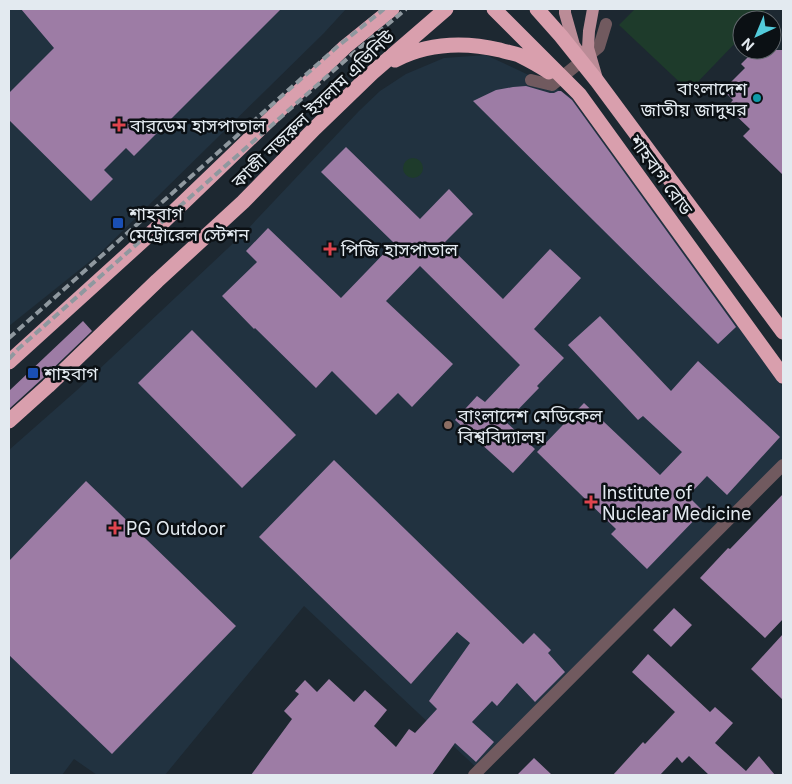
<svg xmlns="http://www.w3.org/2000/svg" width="792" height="784" viewBox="0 0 792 784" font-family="Inter,'Noto Sans Bengali',sans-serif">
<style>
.built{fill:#213240}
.green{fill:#1e3b2b}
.building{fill:#9d7ca5}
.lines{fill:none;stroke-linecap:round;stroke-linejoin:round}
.minor{stroke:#715a5f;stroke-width:12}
.major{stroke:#bb8c97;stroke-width:12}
.highway{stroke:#d99fad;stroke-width:15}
.rail{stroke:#8f989f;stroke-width:4;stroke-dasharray:8 4;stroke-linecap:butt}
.culture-dot{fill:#0f9aa8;stroke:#0b1014;stroke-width:2}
.health-dot{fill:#e0444e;stroke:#0b1014;stroke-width:2}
.transit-dot{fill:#1a4fb4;stroke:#0b1014;stroke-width:2}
.education-dot{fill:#8d6e63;stroke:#0b1014;stroke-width:2}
.labels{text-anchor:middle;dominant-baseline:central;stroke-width:5;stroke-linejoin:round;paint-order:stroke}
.poi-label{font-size:18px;fill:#e3eaf0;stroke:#0b1014;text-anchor:start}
.street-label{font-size:18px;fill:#e3eaf0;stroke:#0b1014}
</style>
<rect width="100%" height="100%" fill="#1d2831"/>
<path class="built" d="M 9,9 L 346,9 L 324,33 L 99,254 L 9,326 Z
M 486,55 L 556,88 L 572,98 L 783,387 L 783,459 L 479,770 L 304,606 L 165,775 L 97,775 L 74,759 L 62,775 L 9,775 L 9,450 L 76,391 L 242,235 L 359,111 L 380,91 L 406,74 L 444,58 Z"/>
<path class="green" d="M 635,9 L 763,9 L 765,11 L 757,20 L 742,20 L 742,36 L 689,91 L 619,25 Z
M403 168a10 10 0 1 1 20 0a10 10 0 1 1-20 0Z"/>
<path class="building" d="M 21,9 L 281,9 L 134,156 L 126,148 L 104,170 L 113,179 L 91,201 L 9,120 L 9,93 L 54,48 Z
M 755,50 L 783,50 L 783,175 L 743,136 L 750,129 L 727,107 L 733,100 L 723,90 L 745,68 L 741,64 Z
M 526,86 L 550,93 L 554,93 L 558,91 L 561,91 L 572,100 L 736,327 L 718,344 L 473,101 L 496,90 L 513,87 Z
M 346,147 L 420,219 L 449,189 L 473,214 L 445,242 L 503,299 L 550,249 L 581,278 L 534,329 L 564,358 L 537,386 L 539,388 L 506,422 L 535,449 L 513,473 L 455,420 L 477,396 L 485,402 L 520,365 L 420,266 L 386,301 L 453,364 L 412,407 L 398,393 L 376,415 L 332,371 L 316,388 L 255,328 L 254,329 L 222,296 L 257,262 L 246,251 L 268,228 L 341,298 L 394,243 L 321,172 Z
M 600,316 L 671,391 L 698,361 L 780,437 L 727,495 L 707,476 L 688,496 L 703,511 L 647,569 L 611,534 L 616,529 L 537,452 L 584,403 L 660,475 L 682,452 L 643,416 L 638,420 L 568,345 Z
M 83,321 L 92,331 L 42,379 L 9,409 L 9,391 Z
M 192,330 L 296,435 L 242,488 L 138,383 Z
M 334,460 L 523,644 L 534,633 L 551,650 L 548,653 L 565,672 L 535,702 L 517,683 L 497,706 L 492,701 L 472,722 L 494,742 L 476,762 L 455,743 L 432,775 L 251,775 L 292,719 L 284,711 L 299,694 L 295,691 L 305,680 L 317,692 L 329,679 L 354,702 L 365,690 L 387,710 L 374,726 L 396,747 L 409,729 L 415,733 L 437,709 L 429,701 L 470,643 L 457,632 L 411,684 L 259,537 Z
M 86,481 L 236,626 L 112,754 L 9,655 L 9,561 Z
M 783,494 L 783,619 L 765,638 L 700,578 L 728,548 L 730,549 Z
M 674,608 L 692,625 L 671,647 L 653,630 Z
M 783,634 L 783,700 L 751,669 Z
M 648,654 L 710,712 L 715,707 L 733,723 L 715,743 L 746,771 L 759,756 L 775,775 L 709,775 L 689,756 L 682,763 L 677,757 L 660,775 L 613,775 L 643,742 L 645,744 L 675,712 L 632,672 Z
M 534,758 L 552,775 L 517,775 Z"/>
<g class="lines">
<path class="minor" d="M 531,80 L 552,85 L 599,47 L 606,24
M 474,775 L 783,465"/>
<path class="major" d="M 565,9 L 565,13 L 574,45 L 578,51
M 593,9 L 589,31 L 588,48 L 597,79"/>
<path class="highway" d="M 494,9 L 579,94 L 783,376
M 537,9 L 561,36 L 597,81 L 783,332
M 395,60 C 428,43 465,42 500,50 C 506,52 513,53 519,55 C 529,60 540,66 549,72
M 9,362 L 160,225 L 345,47 L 392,9
M 9,421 L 48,386 L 157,281 L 243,202 L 315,128 L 372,73 L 446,9"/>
<path class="rail" d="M 9,338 L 337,47 L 384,9
M 9,359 L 18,349 L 349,57 L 406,9"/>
</g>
<circle class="culture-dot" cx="757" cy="98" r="5"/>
<g class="health-dot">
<path d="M116.5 117.5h5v5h5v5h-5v5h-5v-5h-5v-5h5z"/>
<path d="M327.5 241.5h5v5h5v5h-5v5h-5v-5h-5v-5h5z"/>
<path d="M588.5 494.5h5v5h5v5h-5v5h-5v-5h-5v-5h5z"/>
<path d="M112.5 520.5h5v5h5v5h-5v5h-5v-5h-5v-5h5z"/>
</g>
<g class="transit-dot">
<rect x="112" y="217" width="12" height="12" rx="2.5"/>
<rect x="27" y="367" width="12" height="12" rx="2.5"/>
</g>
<circle class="education-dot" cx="448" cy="425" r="5"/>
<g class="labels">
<g class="poi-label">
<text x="747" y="88" text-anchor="end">বাংলাদেশ<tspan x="747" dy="21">জাতীয় জাদুঘর</tspan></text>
<text x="130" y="125">বারডেম হাসপাতাল</text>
<text x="129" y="213">শাহবাগ<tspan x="129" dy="21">মেট্রোরেল স্টেশন</tspan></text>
<text x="341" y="249">পিজি হাসপাতাল</text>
<text x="44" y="373">শাহবাগ</text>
<text x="458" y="415">বাংলাদেশ মেডিকেল<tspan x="458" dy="21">বিশ্ববিদ্যালয়</tspan></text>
<text x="602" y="492">Institute of<tspan x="602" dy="21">Nuclear Medicine</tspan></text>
<text x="126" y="528">PG Outdoor</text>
</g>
<g class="street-label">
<text transform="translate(313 109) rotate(-44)">কাজী নজরুল ইসলাম এভিনিউ</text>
<text transform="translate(661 175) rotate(54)">শাহবাগ রোড</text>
</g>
</g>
<rect width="792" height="784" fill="none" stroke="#e3eaf0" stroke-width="20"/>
<g transform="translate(757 35) rotate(224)"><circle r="24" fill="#0b1014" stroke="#61676c"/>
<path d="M0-4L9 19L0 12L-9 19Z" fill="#53cbdb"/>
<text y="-8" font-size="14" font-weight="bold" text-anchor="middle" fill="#e3eaf0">N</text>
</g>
</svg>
